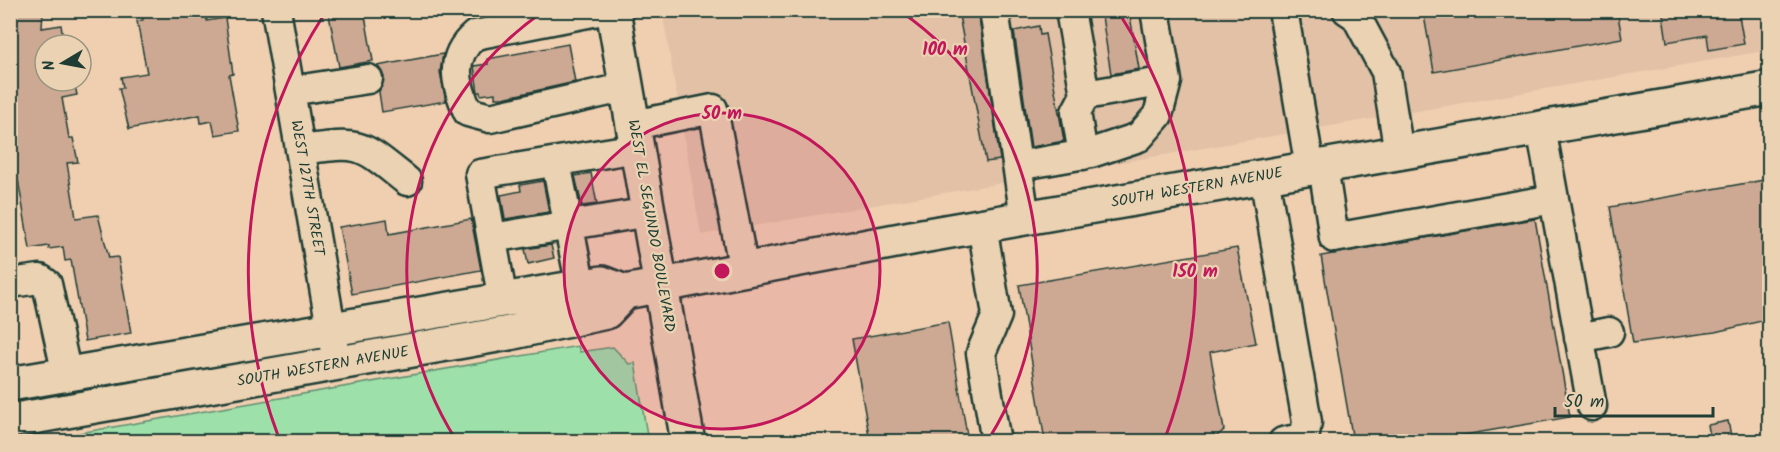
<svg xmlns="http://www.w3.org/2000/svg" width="1780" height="452" viewBox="0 0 1780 452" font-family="Kalam,sans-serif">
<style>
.built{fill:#e2c1a6}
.green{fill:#9ee0aa;stroke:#5e8e6f;stroke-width:1.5}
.building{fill:#cda994;stroke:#1f3d34;stroke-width:1.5}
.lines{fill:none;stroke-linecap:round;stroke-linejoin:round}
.minor-casing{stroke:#1f3d34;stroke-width:33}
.major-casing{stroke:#1f3d34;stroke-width:38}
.minor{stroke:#ead2b2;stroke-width:28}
.major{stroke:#ead2b2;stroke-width:33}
.ring{fill:none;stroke:#c2185b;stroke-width:3}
.labels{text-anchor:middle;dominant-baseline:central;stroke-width:4.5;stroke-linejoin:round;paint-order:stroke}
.street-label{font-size:15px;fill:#1f3d34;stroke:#ead2b2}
.centre{fill:#c2185b;stroke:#ead2b2;stroke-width:3}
.ring-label{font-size:18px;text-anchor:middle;font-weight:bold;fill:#c2185b;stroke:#ead2b2;stroke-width:4.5;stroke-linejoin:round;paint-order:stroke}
</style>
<rect width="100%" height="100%" fill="#f0cfb1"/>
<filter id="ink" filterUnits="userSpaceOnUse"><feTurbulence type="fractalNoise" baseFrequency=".0167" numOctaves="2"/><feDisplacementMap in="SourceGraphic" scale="12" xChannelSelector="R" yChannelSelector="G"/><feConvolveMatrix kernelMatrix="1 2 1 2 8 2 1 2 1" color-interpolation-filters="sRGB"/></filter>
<g filter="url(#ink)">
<path class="built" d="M 1769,10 L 1770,50 L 701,235 L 662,11 Z"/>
<path class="green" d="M 578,346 L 580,352 L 613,347 L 629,364 L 635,363 L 648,441 L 33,441 Z"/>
<path class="building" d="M 10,10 L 43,10 L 42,28 L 61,25 L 64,45 L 45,45 L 45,81 L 74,81 L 77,95 L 62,98 L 69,138 L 73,138 L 78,162 L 67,163 L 76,218 L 98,215 L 109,258 L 118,257 L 131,333 L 85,341 L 71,260 L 65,261 L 63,247 L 49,249 L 49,246 L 30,249 L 10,133 Z
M 142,10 L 196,10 L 197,15 L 206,14 L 207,21 L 225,18 L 233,74 L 229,75 L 239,131 L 215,135 L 212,121 L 201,123 L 200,115 L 129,129 L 119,88 L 123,88 L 121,77 L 147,73 L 137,21 L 143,20 Z
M 328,10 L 364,10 L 373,61 L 339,67 Z
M 958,10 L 978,10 L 1000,160 L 986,162 Z
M 1101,10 L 1129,10 L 1139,69 L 1111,74 Z
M 1423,10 L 1617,10 L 1622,38 L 1434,72 Z
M 1687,10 L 1738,10 L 1744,44 L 1709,50 L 1707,35 L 1667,42 L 1663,15 Z
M 1039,26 L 1040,35 L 1045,34 L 1064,141 L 1031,147 L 1014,31 Z
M 568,44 L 575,82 L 503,98 L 495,98 L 495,93 L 481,95 L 480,92 L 478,92 L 474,66 L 488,64 L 487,59 Z
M 443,54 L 440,72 L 446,101 L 382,112 L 379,92 L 384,77 L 377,66 Z
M 591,173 L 597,204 L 582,206 L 575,176 Z
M 1770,179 L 1770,319 L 1715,332 L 1633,343 L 1610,207 Z
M 543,181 L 549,212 L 505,219 L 501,195 L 521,191 L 520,185 Z
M 387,219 L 389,234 L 471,219 L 481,270 L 352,294 L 339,227 Z
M 1535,219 L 1570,417 L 1429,441 L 1353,441 L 1321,256 Z
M 551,245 L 554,258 L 528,264 L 525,249 Z
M 1237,248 L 1256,343 L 1210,352 L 1224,430 L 1217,436 L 1179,441 L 1045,441 L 1019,285 Z
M 948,322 L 968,441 L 870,441 L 852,339 Z
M 1728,421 L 1732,441 L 1711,441 L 1708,425 Z"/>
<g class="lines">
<defs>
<path id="minor" d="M 276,10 L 335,351
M 603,10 L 475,35 C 449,57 455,83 468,112 L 490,118 L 627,87
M 994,10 L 1025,218
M 1070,10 L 1085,95 L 1167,81 L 1155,10
M 1283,10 L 1310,168
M 1347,10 L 1356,16 L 1386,72 L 1399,153
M 290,91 L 368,79
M 633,125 L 713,109 L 744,271
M 1541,128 L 1592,406
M 300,150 C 363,142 358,142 407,181
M 1083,155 L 1076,112 L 1085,95
M 556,163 L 581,287
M 1017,166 L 1091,153 L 1139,137 L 1158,115 L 1167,81
M 1323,166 L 1334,238 L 1554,199
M 1264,176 L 1307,422 L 1305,434 L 1297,439 L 1283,442
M 982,225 L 997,315 L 981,353 L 996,442
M 492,238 L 649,212
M 10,283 L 40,279 L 47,284 L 67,375
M 503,301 L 480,174 L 637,148
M 1579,338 L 1609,332"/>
<path id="major" d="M 613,10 L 688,442
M 10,384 L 602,283 L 625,292 L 922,236 L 1770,88
M 10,421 L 509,333 L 606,312 L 625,292"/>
</defs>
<use href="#minor" class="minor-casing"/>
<use href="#major" class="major-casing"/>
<use href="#minor" class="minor"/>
<use href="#major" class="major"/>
</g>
</g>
<circle cx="722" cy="271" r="158" fill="#c2185b" fill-opacity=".12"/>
<g class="ring">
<circle cx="722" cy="271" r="158"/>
<path d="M456 440A315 315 0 0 1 544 11M900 11A315 315 0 0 1 988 440"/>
<path d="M280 441A473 473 0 0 1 325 13M1119 13A473 473 0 0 1 1164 441"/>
</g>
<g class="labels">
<g class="street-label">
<text transform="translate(307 188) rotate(80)">WEST 127TH STREET</text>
<text transform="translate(1197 188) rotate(-10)">SOUTH WESTERN AVENUE</text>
<text transform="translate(651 226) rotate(80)">WEST EL SEGUNDO BOULEVARD</text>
<text transform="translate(323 367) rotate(-10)">SOUTH WESTERN AVENUE</text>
</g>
</g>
<circle cx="722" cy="271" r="9" class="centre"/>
<g class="ring-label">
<text x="945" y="55">100 m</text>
<text x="722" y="119">50 m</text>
<text x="1195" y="277">150 m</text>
</g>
<rect width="1780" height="452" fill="none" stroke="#ead2b2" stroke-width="36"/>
<rect x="18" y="18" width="1744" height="416" fill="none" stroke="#1f3d34" stroke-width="2" filter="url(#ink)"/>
<g transform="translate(63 63) rotate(260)"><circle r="28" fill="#ead2b2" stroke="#999680" stroke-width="1.5"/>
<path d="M0-4.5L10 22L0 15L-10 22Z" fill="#1f3d34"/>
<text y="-9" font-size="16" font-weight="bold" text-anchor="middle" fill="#1f3d34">N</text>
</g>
<path d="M1555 407v9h158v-9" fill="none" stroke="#1f3d34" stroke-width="3"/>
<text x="1564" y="407" font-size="18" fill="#1f3d34" stroke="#ead2b2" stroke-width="4.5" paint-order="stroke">50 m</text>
</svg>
